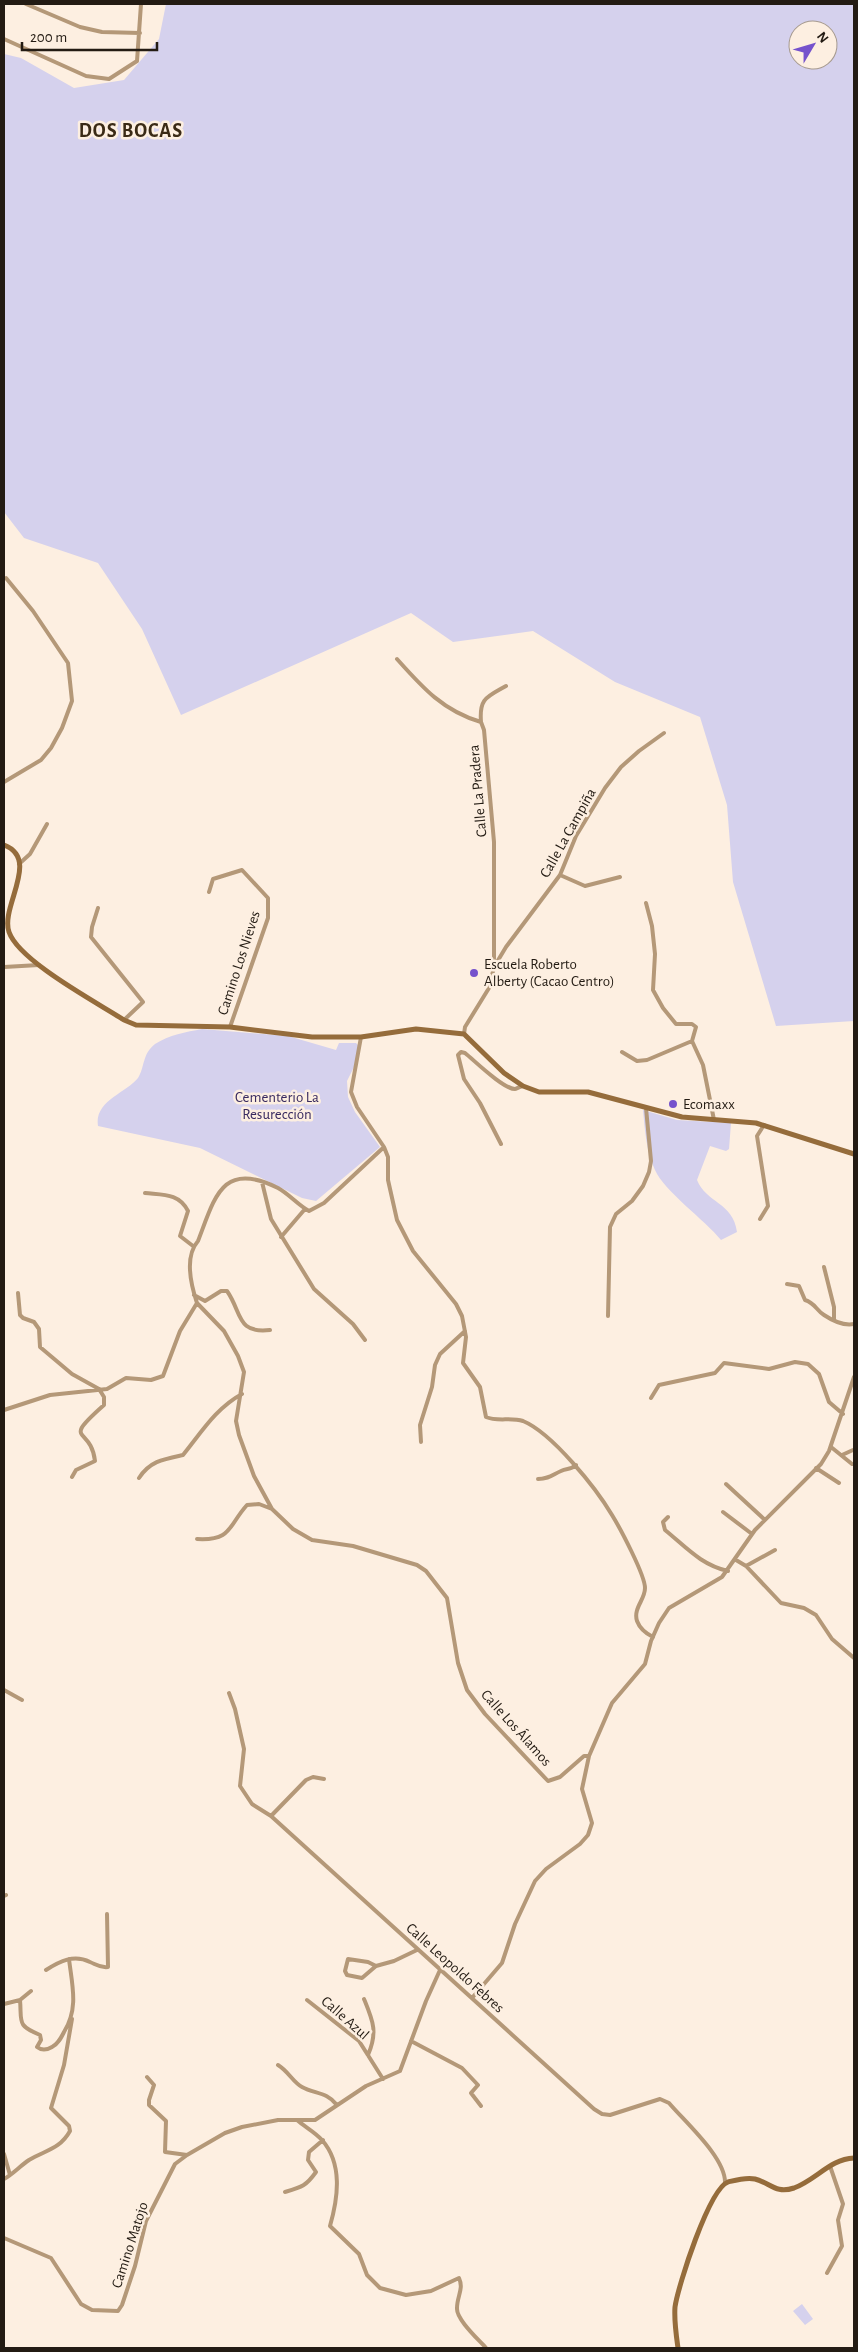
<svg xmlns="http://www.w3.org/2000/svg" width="858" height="2352" viewBox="0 0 858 2352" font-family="'Alegreya Sans',sans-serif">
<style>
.green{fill:#d5d1ed;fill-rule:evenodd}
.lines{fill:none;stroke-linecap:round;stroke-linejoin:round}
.street{stroke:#b49878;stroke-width:4}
.secondary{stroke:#956c3b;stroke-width:5}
.poi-dot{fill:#7552cc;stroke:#fdefe1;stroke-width:2}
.labels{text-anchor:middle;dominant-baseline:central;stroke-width:5;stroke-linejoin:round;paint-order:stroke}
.street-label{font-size:15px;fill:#231b13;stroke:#fdefe1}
.poi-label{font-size:15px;fill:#231b13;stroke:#fdefe1;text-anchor:start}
.park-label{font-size:15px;fill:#382a60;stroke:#fdefe1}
.district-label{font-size:20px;font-weight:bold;letter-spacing:1px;fill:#3a2a16;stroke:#fdefe1}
</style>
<rect width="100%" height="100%" fill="#fdefe1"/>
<path class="green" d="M 166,4 L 854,4 L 854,1021 L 776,1026 L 733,882 L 727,805 L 700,717 L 615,682 L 533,631 L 453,642 L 411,613 L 181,715 L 142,629 L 98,563 L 24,538 L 4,512 L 4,54 L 21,58 L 74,88 L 124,80 L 159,39 ZM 798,30 L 828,30 L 828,60 L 798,60 Z
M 202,1029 L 288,1036 L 336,1050 L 339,1043 L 356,1043 L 359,1046 L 355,1065 L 347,1081 L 348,1097 L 355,1112 L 380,1147 L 316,1201 L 302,1198 L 200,1148 L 98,1126 C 94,1101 126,1093 138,1078 C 145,1067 142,1054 155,1044 C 169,1035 186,1032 202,1029 Z
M 643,1110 L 677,1120 L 731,1123 L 729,1149 L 726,1151 L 710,1146 L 697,1180 C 706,1203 733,1202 737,1232 L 721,1240 C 705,1220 664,1191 655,1170 C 646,1151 645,1130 643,1110 Z
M 802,2304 L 813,2319 L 805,2325 L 793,2311 Z"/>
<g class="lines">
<path class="street" d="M 26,4 L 80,27 L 102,32 L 140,33
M 4,39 L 86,76 L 109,79 L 137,61 L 141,4
M 397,659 C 422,687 443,711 481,722 L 484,730 L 494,842 L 494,964
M 481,722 C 479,698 487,697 506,686
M 4,782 L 41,760 L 51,748 L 62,728 L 72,701 L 68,663 L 33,611 L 6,578
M 19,864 L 30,854 L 47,824
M 560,875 L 585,886 L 620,877
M 209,892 L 213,879 L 242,870 L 268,898 L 268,918 L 230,1027
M 646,903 L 652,926 L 655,954 L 653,990 L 663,1008 L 676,1024 L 692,1024 L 696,1027 L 692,1041 L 703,1065 L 714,1120
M 98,908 L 92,927 L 91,937 L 143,1002 L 124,1020
M 4,967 L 39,965
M 464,1034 L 465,1027 L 489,988 L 494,967 L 506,947 L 560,875 L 576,836 L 605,788 L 621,767 L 639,751 L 664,733
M 361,1037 L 351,1092 L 357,1107 L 384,1147 L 388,1157 L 388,1180 L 397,1220 L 413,1251 L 456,1304 L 462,1316 L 466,1337 L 463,1363 L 480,1387 L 486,1417 C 497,1422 511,1417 523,1421 C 552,1433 596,1488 612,1515 C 620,1528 645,1575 645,1588 C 645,1600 633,1608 637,1621 C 640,1629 645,1633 653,1637
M 622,1052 L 637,1061 L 647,1060 L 692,1041
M 501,1144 L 480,1103 L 464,1079 L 458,1055 L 461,1052 L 465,1053 C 475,1061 503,1089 515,1089 C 516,1089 521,1086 523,1086
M 262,1182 L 271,1219 L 314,1289 L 353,1324 L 365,1340
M 145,1193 C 163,1195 179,1193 188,1211 L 180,1236 L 193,1246
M 760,1219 L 768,1206 L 757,1136 L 764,1125
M 281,1237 L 305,1209
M 824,1267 L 834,1307 L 834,1319
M 787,1284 L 799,1286 L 805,1300 C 815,1303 816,1310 824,1315 C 833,1321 844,1326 854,1324
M 18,1293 L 20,1315 L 23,1318 L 34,1322 L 39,1329 L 40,1347 L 72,1374 L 99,1389 L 104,1397 L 104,1405 C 60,1444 91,1425 95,1461 L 76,1470 L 72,1477
M 194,1295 L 205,1301 L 221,1291 L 227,1291 C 242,1312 236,1334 270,1330
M 197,1303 L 224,1331 L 238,1356 L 244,1372 L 236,1421 L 239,1435 L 254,1476 L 272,1509 L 293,1529 L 312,1540 L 353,1546 L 417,1565 L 426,1571 L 447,1598 L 458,1663 L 467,1690 L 485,1714 L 548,1781 L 560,1777 L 584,1756 L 589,1756
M 608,1316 L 610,1227 L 616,1214 L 632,1201 L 643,1186 L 649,1172 L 651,1161 L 646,1108
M 651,1398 L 659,1385 L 715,1373 L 724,1363 L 769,1369 L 795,1362 L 808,1364 L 819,1374 L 829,1402 L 843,1414
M 4,1410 L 50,1395 L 107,1389 L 126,1378 L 151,1380 L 163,1376 L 180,1331 L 197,1303 C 191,1285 184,1257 198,1241 C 215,1197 222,1160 278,1188 C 289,1194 298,1205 309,1211 L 324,1203 L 384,1147
M 421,1442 L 420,1425 L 432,1387 L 435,1365 L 440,1354 L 465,1331
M 831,1447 L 852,1464
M 842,1455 L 853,1450
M 816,1468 L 839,1483
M 139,1478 C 150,1461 164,1459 183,1455 C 201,1433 216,1408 242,1394
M 538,1479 C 549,1479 552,1475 561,1471 C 567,1468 571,1470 576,1465
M 726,1484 L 765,1520
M 723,1512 L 752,1534
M 668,1517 L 663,1522 L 665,1530 C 686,1547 701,1565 728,1571
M 197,1539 C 232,1541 228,1526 247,1505 L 259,1504 L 272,1509
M 736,1560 L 746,1566 L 781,1603 L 804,1608 L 816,1615 L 832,1639 L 854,1658
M 746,1566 L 775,1550
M 4,1690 L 22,1700
M 229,1693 L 235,1709 L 244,1749 L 240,1786 L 252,1804 L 271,1816 L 594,2109 L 602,2114 L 610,2115 L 660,2099 L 669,2103 C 685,2122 726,2158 725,2183
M 271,1816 L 306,1780 L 313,1777 L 324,1779
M 4,1896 L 6,1895
M 376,1966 L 368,1962 L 348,1959 L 345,1971 L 347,1975 L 362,1978 L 376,1966 L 394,1961 L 417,1950
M 46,1970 C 60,1961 74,1954 90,1962 C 97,1965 100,1968 108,1967 L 107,1914
M 31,1991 L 20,2000 C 22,2022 16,2025 40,2035 L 41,2040 L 37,2047 C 42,2051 47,2050 52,2047 C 58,2044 61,2038 64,2032 C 79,2008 72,1985 69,1959
M 472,1998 L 502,1963 L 515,1924 L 535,1881 L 546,1869 L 580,1844 L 588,1835 L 592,1823 L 582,1789 L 589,1756 L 612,1703 L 645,1664 L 651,1641 L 659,1623 L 669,1608 L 722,1577 L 755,1530 L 821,1464 L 829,1451 L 854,1377
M 364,1999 C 373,2021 378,2032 368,2055
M 307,2000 L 359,2041 L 383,2079
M 4,2004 L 20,2000
M 411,2041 L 462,2068 L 478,2085 L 471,2093 L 481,2106
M 278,2065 C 288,2071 293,2082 302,2087 C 315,2094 327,2092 337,2105
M 147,2077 L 154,2085 L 149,2100 L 149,2105 L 166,2121 L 165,2152 L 187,2155
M 297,2120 C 305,2127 315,2132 322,2140 C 343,2164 338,2198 330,2226 L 359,2254 L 367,2275 L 380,2288 L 406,2295 L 431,2291 L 459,2278 C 464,2289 457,2296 457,2308 C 456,2319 478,2339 486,2348
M 4,2154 L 10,2175
M 4,2179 C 13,2174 20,2166 29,2160 C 46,2150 60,2149 70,2131 L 69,2126 L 51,2108 L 64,2065 L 72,2019
M 285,2192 C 302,2187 306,2186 316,2172 L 308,2160 L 309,2152 L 323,2140
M 4,2238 L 51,2258 L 81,2304 L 92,2310 L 118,2311 L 122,2305 L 135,2266 L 146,2221 L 175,2164 L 187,2155 L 225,2133 L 242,2127 L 278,2120 L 315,2120 L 366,2086 L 400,2071 L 426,2001 L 440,1970
M 827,2273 L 842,2246 L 838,2220 L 843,2204 L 830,2166"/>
<path class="secondary" d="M 4,845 C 41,859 0,907 9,932 C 19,961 96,1002 124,1020 L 136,1025 L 230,1027 L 312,1037 L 361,1037 L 416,1029 L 464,1034 L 504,1073 L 523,1086 L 539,1092 L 588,1092 L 682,1117 L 756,1123 L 854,1154
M 678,2348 C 676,2334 674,2321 675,2307 C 678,2286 709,2189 728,2182 C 736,2180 746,2177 755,2179 C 771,2183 775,2194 794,2188 C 816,2180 830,2159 854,2158"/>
</g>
<g class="poi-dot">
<circle cx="474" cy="973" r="5"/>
<circle cx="673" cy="1104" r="5"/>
</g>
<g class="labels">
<g class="street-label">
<text transform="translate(478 791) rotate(-95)">Calle La Pradera</text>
<text transform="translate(568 833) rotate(-61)">Calle La Campiña</text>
<text transform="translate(239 963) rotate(-72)">Camino Los Nieves</text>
<text transform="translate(516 1728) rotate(48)">Calle Los Álamos</text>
<text transform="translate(455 1968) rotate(42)">Calle Leopoldo Febres</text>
<text transform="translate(345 2018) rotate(41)">Calle Azul</text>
<text transform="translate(130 2245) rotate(-72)">Camino Matojo</text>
</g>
<g class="poi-label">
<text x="484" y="964">Escuela Roberto<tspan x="484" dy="17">Alberty (Cacao Centro)</tspan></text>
<text x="683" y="1104">Ecomaxx</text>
</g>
<g class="park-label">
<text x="277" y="1097">Cementerio La<tspan x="277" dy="17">Resurección</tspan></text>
</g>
<g class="district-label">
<text x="131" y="131">DOS BOCAS</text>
</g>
</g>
<rect width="858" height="2352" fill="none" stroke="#231b13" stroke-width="10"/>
<g transform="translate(813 45) rotate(52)"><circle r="24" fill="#fdefe1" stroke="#a69a8f"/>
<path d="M0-4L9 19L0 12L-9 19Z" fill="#7552cc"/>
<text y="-8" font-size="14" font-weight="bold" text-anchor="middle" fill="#231b13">N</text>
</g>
<path d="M22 42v8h135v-8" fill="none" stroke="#231b13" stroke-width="2.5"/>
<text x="30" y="42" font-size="15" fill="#231b13" stroke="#fdefe1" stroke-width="4" paint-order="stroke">200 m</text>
</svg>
